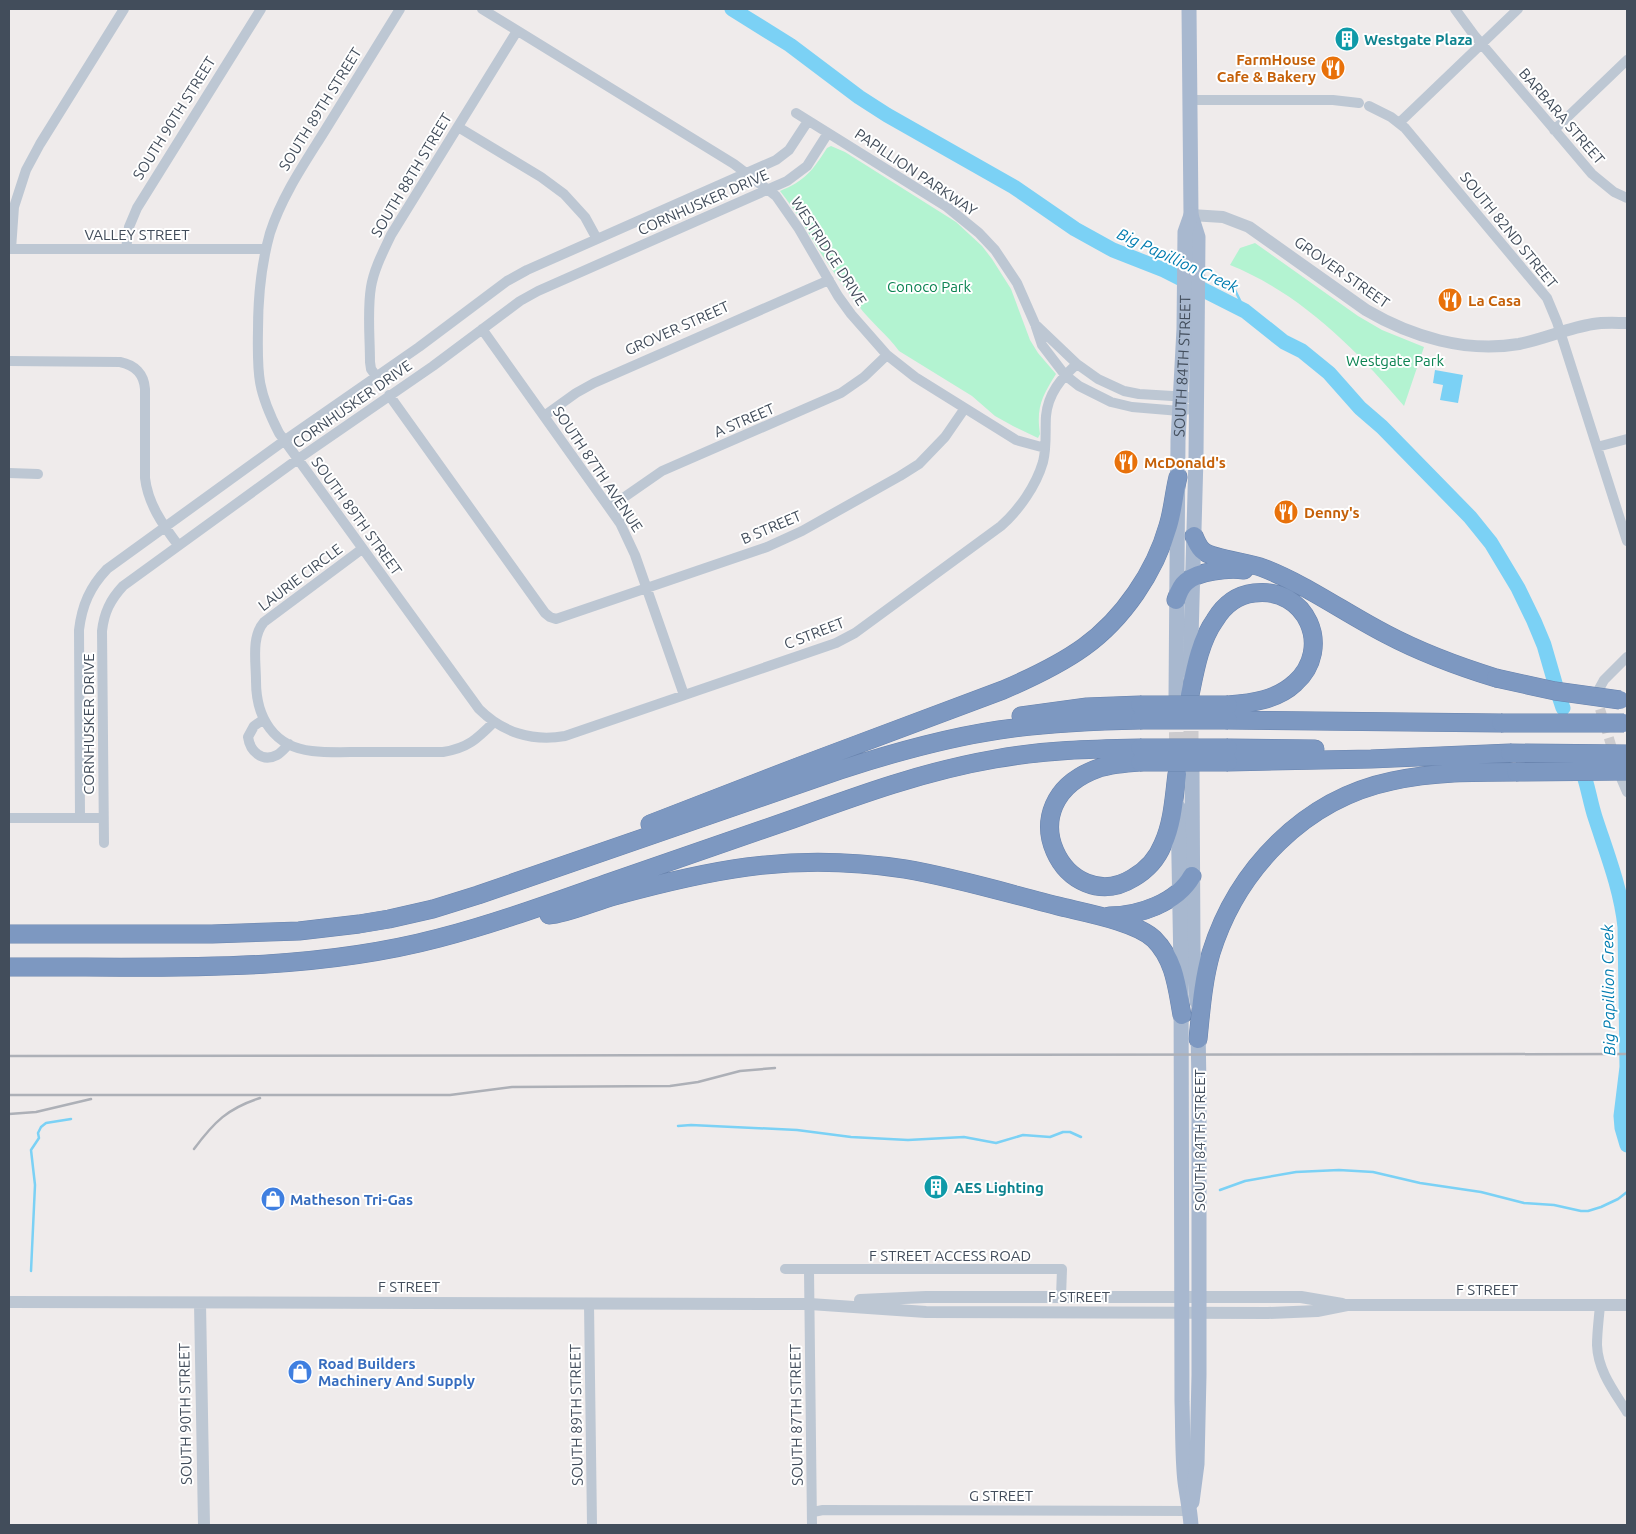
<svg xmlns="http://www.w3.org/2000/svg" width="1636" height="1534" viewBox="0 0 1636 1534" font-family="Ubuntu,sans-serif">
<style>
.green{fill:#b3f3d1}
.water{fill:#7bd1f5}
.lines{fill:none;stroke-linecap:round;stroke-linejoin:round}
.stream{stroke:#7bd1f5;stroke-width:2.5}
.river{stroke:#7bd1f5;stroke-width:15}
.minor-tunnel{stroke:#cccbce;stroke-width:10;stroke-dasharray:10 5;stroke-linecap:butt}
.primary-tunnel{stroke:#cccbce;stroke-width:15;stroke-dasharray:15 8;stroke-linecap:butt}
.motorway-casing{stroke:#6883ad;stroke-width:19}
.minor{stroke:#bdc7d3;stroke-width:10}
.tertiary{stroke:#bdc7d3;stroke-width:12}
.primary{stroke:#a8b8cf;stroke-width:15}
.motorway{stroke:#7d98c1;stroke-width:18}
.rail{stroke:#adb0b7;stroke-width:2.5}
.motorway-bridge-casing{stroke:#6883ad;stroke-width:19;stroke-linecap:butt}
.motorway-bridge{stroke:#7d98c1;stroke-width:18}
.labels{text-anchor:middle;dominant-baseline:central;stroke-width:4;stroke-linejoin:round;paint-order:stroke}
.culture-label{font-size:15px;font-weight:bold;fill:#0d838f;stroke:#fff;text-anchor:start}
.food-label{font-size:15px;font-weight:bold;fill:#c56008;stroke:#fff;text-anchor:start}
.street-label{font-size:15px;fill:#424d5b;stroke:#fff}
.park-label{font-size:15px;fill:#0c8352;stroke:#fff}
.shop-label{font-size:15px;font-weight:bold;fill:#366cbe;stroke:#fff;text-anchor:start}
.water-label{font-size:16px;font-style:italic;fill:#007cb0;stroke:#fff}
</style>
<rect width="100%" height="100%" fill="#efebeb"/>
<path class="green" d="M 831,146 L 845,152 L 956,222 L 982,246 L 992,259 L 1011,289 L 1030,340 L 1038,353 L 1056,374 C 1042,396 1036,408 1040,434 L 1038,438 L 1013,426 L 995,416 L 972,396 L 899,351 C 888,335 870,322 858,305 C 846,289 833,272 822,255 C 808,233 796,211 780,191 C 805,181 813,170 827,148 Z
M 1255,243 L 1358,316 L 1382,330 L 1424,347 L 1404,406 C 1356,349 1300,293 1230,265 L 1240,248 Z"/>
<path class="water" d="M 1435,370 L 1463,375 L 1458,403 L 1440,400 L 1443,385 L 1433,383 Z"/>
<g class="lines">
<path class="stream" d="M 1235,290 L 1245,311
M 678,1126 L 691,1125 L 797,1130 L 851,1137 L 908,1140 L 964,1137 L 996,1143 L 1023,1135 L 1050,1137 L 1063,1132 L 1070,1132 L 1081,1137
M 1220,1190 L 1245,1181 L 1296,1172 L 1339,1170 L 1373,1172 L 1420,1183 L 1481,1192 L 1524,1203 L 1554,1205 L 1581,1211 L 1588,1211 L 1601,1207 L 1618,1199 L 1627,1192
M 31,1271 L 35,1185 L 31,1150 L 39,1138 L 38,1133 L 41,1127 L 46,1123 L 71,1119"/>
<path class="river" d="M 732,9 L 790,45 L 859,97 L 887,115 L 1014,187 L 1075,229 L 1113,250 L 1164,270 L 1245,311 L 1284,342 L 1302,351 L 1329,373 L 1360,408 L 1382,427 L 1470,517 L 1491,543 L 1518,588 L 1534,621 L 1544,645 L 1555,683
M 1560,699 L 1563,708
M 1585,779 C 1589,792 1591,805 1595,817 C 1607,854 1621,889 1625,927 L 1627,1067 L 1621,1116 L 1622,1128 L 1627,1145"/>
<path class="minor-tunnel" d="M 1600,709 L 1615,758"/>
<path class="primary-tunnel" d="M 1191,708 L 1191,758
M 1176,709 L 1177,758"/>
<defs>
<path id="motorway" d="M 1194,536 C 1196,541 1198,546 1202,550 C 1211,559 1248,562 1263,568 C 1307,585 1345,613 1386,634 C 1422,653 1457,666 1496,678
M 1176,600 C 1178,594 1180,587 1186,582 C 1198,571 1228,568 1244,570
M 1190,695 C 1195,670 1200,641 1215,620 C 1224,605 1237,595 1254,593 C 1306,586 1334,648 1295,683 C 1277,700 1252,703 1228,705
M 1021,716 L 1087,707 L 1140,705
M 1228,720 L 1501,723
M 1228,748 L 1315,749
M 1140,762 C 1126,763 1112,764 1099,768 C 1002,802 1067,919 1133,878 C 1147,870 1157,859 1163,844 C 1173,822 1174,797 1177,774
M 1228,762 L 1371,759 L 1510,753
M 650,824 L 800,766 L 1003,690 C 1031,678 1059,665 1084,647 C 1123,619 1155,572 1168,526 C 1173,510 1174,493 1178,477
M 549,915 C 566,914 596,901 614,896 C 658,884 702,873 747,867 C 799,860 852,861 905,869 C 958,878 1010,894 1062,907 C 1087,913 1136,922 1154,939 C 1175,960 1177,988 1182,1015
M 1109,916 C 1138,916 1177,903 1192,876
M 9,934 L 212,934 L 299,931 L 359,924 L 389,919 L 433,909 L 478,895 L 840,770 C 892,753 945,738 999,730 C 1046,723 1093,721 1140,720
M 9,967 C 152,966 299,975 439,938 C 497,923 554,902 611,882 C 672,861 733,840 793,819 C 859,795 925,771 995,759 C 1043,750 1091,749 1140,748
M 1198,1039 C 1201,1010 1203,981 1211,953 C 1237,869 1305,799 1392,781 C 1433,772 1474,772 1516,772"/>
</defs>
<use href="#motorway" class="motorway-casing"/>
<path class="minor" d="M 400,9 C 375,50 349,91 324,132 C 304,164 282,196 270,233 C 261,265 258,297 258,330 C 257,376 258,392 279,433 L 479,709 C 502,732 532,742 565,736 L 836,643 L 855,633 L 1001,526 C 1019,510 1036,486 1043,462 C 1047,447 1045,431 1046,416 C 1048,394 1061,378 1077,364
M 482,9 L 734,164 L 776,196 L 799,229 L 838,296 L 851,314 L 887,355 L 915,377 L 1016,440 L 1045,448
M 1455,9 L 1474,35 L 1592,174 L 1614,192 L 1627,198
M 1189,100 L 1333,100 L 1359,103
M 1369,106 L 1391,117 L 1405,128 L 1547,298 L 1557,322 L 1627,541
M 796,113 L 947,207 L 979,233 L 995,250 L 1017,283 L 1035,324 L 1042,345 L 1065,375 L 1079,386 L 1111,402 L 1132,407 L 1180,411 L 1189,409 L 1197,404 L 1189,397 L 1139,394 L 1124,391 L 1098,379 L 1077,364 L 1035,324
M 1399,123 L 1518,9
M 458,127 L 541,177 L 564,194 L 585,217 L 597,239
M 1554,130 L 1627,60
M 9,249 L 266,249
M 11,249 L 14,207 L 26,170 L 40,144 L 124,9
M 126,249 L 129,227 L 137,208 L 261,9
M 482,329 L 620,523 L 635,555 L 684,695
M 9,361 L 120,362 C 135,365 144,374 145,389 L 145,478 C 148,504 163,525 178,545
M 376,376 L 371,369 L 370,362 C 370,337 367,311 371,287 C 374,269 383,252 391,235 L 517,31
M 389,395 L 545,613 L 550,617 L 556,619 L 767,547 L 802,531 L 900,476 L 919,464 L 945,437 L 965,408
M 544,416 L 576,393 L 594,383 L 829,280
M 1597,447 L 1627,439
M 9,473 L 38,474
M 610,507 L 662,471 L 841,393 L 864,377 L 887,355
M 362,549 L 264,622 C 251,637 256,662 256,681 C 256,718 274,747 312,751 C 329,753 346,752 362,752 C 389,752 416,752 443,752 C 468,748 477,739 494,722
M 1599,689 L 1604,680 L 1627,657
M 264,719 L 254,726 L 248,737 C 250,751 262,763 277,755 C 281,753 285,748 289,744
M 1621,778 L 1627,792
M 9,818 L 103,818
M 80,818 L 79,630 C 82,605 90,587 107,569 L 288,438 L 419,347 L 507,281 L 527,270 L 776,160 L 789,150 L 808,121
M 104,843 L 102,631 C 104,613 110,600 123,586 L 298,459 L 433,366 L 520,301 L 538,291 L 787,181 L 807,166 L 828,133
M 785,1269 L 1062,1269 L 1061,1297
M 809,1270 L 812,1525
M 589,1304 L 592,1525
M 1600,1305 C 1599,1318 1597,1332 1597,1345 C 1598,1371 1614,1391 1627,1412
M 813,1512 L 823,1510 L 1190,1511"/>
<path class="tertiary" d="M 1191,215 L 1223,217 L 1249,227 L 1366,310 C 1412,337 1466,353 1519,344 C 1544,339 1568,328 1593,324 C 1604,322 1616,323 1627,323
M 860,1300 L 926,1297 L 1301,1297 L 1342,1304
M 9,1302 L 810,1304 L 926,1312 L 1268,1313 L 1317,1311 L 1347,1305 L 1627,1305
M 200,1303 L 204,1525"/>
<g class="primary">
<path d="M 1189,9 L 1191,215 L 1198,237 L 1196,457 L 1190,674"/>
<path id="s1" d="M 1176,697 L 1178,440 L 1184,329 L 1185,232 L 1191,215"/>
<path d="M 1192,769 L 1193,950 L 1197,1002"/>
<path d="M 1178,807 L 1181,968 L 1182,1402 C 1183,1429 1182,1455 1185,1482 C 1187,1497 1190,1510 1191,1525"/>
<path d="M 1192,1502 L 1197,1464 L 1199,1375 L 1199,1087 L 1198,1028"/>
</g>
<use href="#motorway" class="motorway"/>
<path class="rail" d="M 9,1056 L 1627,1054
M 9,1095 L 450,1095 L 512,1087 L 670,1086 L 698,1082 L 740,1071 L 775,1068
M 9,1114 L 36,1112 L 91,1099
M 194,1149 C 214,1122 228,1108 260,1098"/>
<defs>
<path id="motorway-bridge" d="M 1496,678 L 1555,691 L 1620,700
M 1140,705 L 1228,705
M 1140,720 L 1228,720
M 1501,723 L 1624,723
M 1140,748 L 1228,748
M 1510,753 L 1627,754
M 1140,762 L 1228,762
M 1516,772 L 1627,771"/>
</defs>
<use href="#motorway-bridge" class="motorway-bridge-casing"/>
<use href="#motorway-bridge" class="motorway-bridge"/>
</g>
<defs>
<symbol id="building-disc" viewBox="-11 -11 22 22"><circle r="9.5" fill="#0f9aa8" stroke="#fff"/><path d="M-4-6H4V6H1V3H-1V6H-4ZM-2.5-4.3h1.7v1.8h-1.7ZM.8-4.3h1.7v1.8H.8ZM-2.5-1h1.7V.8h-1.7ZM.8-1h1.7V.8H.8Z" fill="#fff"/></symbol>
<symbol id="restaurant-disc" viewBox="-11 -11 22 22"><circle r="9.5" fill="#e8710a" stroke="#fff"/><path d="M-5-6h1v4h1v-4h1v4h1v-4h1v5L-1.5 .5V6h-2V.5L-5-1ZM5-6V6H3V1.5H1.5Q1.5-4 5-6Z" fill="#fff"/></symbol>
<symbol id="shop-disc" viewBox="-11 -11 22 22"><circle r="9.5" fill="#3f7fe0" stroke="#fff"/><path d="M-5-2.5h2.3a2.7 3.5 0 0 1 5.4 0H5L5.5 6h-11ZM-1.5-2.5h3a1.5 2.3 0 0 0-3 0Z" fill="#fff"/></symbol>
</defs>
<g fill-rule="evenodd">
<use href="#building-disc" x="1333" y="25" width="28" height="28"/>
<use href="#restaurant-disc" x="1319" y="54" width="28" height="28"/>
<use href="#restaurant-disc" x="1436" y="286" width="28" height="28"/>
<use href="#restaurant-disc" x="1112" y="448" width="28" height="28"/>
<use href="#restaurant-disc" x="1272" y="498" width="28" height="28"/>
<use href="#building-disc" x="922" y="1173" width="28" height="28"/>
<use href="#shop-disc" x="259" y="1185" width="28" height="28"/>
<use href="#shop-disc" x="286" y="1358" width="28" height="28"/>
</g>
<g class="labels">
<g class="culture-label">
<text x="1364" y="39">Westgate Plaza</text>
<text x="954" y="1187">AES Lighting</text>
</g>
<g class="food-label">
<text x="1316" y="59" text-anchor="end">FarmHouse<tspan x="1316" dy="17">Cafe &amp; Bakery</tspan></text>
<text x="1468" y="300">La Casa</text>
<text x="1144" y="462">McDonald's</text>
<text x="1304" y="512">Denny's</text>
</g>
<g class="street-label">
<text transform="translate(320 109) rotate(-58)">SOUTH 89TH STREET</text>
<text transform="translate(1562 116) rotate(49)">BARBARA STREET</text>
<text transform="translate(174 118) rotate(-58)">SOUTH 90TH STREET</text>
<text transform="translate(916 172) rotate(34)">PAPILLION PARKWAY</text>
<text transform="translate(411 175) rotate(-59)">SOUTH 88TH STREET</text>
<text transform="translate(703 202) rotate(-24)">CORNHUSKER DRIVE</text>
<text transform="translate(1509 230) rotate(51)">SOUTH 82ND STREET</text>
<text x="137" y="234">VALLEY STREET</text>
<text transform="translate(829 251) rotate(57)">WESTRIDGE DRIVE</text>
<text transform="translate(1342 272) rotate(35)">GROVER STREET</text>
<text transform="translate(677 328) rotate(-24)">GROVER STREET</text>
<text stroke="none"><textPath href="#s1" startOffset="331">SOUTH 84TH STREET</textPath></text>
<text transform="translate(352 404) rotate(-35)">CORNHUSKER DRIVE</text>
<text transform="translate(744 420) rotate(-23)">A STREET</text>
<text transform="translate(598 469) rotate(56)">SOUTH 87TH AVENUE</text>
<text transform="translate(357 516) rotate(54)">SOUTH 89TH STREET</text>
<text transform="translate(771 527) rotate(-23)">B STREET</text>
<text transform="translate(300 577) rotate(-37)">LAURIE CIRCLE</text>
<text transform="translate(814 633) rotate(-21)">C STREET</text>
<text transform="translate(88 724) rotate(-90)">CORNHUSKER DRIVE</text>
<text transform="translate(1199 1140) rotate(-90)">SOUTH 84TH STREET</text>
<text x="950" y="1255">F STREET ACCESS ROAD</text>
<text x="409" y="1286">F STREET</text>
<text x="1487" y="1289">F STREET</text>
<text x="1079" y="1296">F STREET</text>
<text transform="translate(185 1414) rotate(-91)">SOUTH 90TH STREET</text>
<text transform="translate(576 1415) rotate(-91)">SOUTH 89TH STREET</text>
<text transform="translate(796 1415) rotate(-91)">SOUTH 87TH STREET</text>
<text x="1001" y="1495">G STREET</text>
</g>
<g class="park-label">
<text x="929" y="286">Conoco Park</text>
<text x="1395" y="360">Westgate Park</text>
</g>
<g class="shop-label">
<text x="290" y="1199">Matheson Tri-Gas</text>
<text x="318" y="1363">Road Builders<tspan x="318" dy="17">Machinery And Supply</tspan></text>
</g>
<g class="water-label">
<text transform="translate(1178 260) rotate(25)">Big Papillion Creek</text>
<text transform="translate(1608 990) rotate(-91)">Big Papillion Creek</text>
</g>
</g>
<rect width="1636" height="1534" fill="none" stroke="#424d5b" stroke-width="20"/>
</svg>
